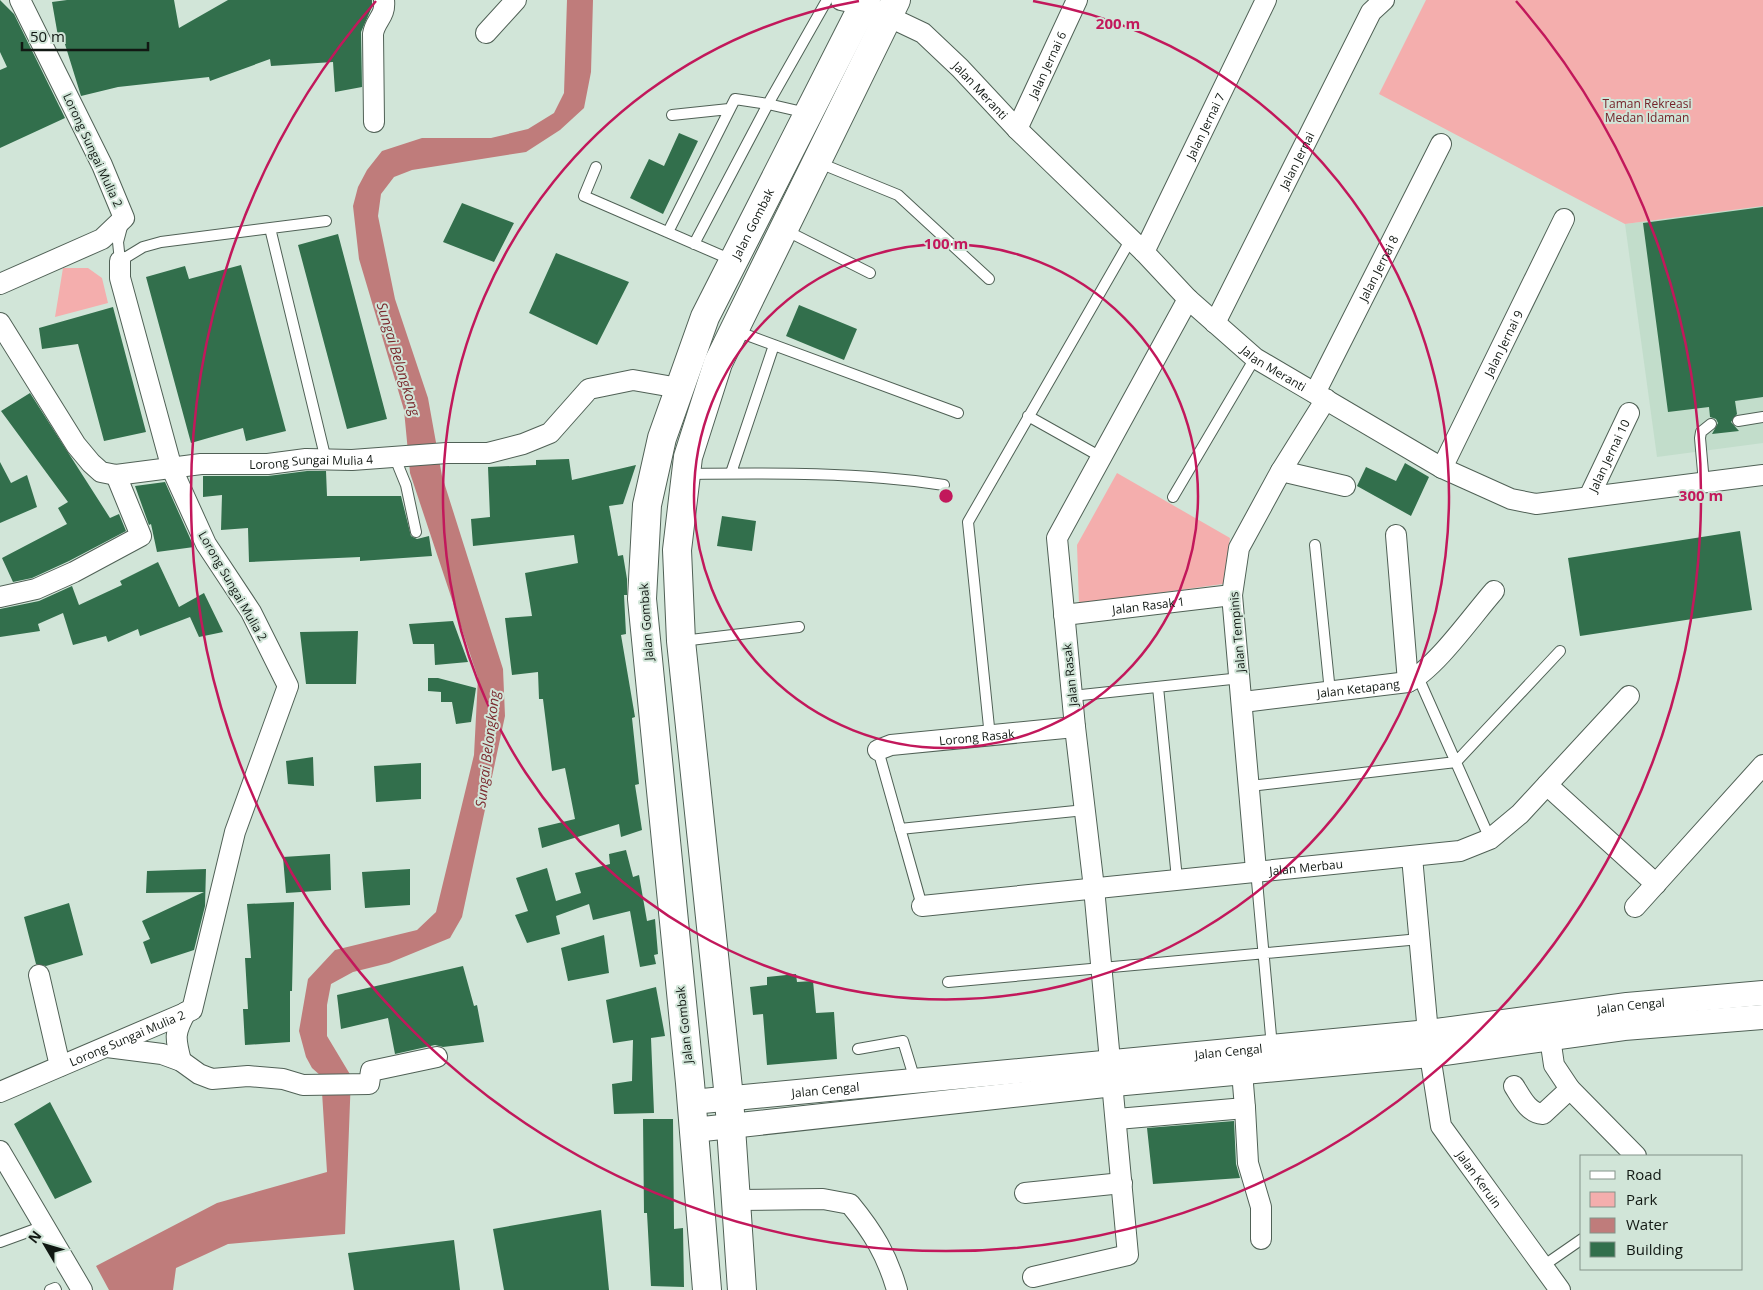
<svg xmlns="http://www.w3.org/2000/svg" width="1763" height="1290" viewBox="0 0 1763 1290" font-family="'Open Sans',sans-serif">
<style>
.built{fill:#c2ddcb}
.green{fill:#f4aead}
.water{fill:#bf7c7b}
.building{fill:#326f4c}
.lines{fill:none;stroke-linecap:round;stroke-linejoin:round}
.service-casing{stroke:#506156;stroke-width:12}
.minor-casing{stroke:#506156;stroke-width:22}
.tertiary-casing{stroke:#506156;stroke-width:26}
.primary-casing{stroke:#506156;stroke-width:30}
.service{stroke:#fff;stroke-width:10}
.minor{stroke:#fff;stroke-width:20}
.tertiary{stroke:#fff;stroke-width:24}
.primary{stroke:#fff;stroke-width:28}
.ring{fill:none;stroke:#c2185b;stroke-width:2.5}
.labels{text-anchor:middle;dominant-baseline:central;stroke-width:4;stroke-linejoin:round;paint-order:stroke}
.street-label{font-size:12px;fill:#111813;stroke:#d1e5d8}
.park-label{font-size:12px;fill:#75232a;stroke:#d1e5d8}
.water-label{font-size:14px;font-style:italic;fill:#7a282d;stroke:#d1e5d8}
.centre{fill:#c2185b;stroke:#d1e5d8;stroke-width:2.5}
.ring-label{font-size:15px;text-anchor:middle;font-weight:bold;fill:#c2185b;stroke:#d1e5d8;stroke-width:4;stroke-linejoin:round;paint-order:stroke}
</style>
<rect width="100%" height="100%" fill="#d1e5d8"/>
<path class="built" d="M 1763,206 L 1763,443 L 1657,457 L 1625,224 Z"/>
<path class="green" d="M 1426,0 L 1763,0 L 1763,206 L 1625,224 L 1379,94 Z
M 63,268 L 88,268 L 102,278 L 108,303 L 55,317 Z
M 1117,473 L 1230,538 L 1223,584 L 1079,604 L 1077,545 Z"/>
<path class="water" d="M 567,0 L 593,0 L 591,72 L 584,108 L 560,130 L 526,152 L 412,170 L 394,177 L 381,194 L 378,216 L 395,299 L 428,398 L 442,476 L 503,669 L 505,716 L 462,917 L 450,938 L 389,963 L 353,972 L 331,984 L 327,1005 L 327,1036 L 351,1076 L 345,1234 L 228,1244 L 176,1268 L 173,1290 L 109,1290 L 96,1266 L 217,1203 L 327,1172 L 321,1076 L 312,1068 L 306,1057 L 299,1031 L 308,979 L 335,950 L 417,930 L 436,912 L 474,755 L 478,678 L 410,473 L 404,410 L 359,259 L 353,206 L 358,187 L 367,170 L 382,151 L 422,138 L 491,138 L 528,129 L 554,113 L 564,93 Z"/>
<path class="building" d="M 0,0 L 14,14 L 65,118 L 0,148 L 0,70 L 7,67 L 0,52 Z
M 67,0 L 174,0 L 179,28 L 228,0 L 372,0 L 372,7 L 361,32 L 362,87 L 335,92 L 333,62 L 271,66 L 270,59 L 210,81 L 209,77 L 118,87 L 81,96 L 64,41 L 59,42 L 52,2 Z
M 679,133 L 698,141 L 663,214 L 630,198 L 649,159 L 664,166 Z
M 462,203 L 514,223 L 494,262 L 443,242 Z
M 1763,207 L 1763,397 L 1735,401 L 1737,414 L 1731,422 L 1739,431 L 1712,434 L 1718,423 L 1716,419 L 1710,417 L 1709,407 L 1668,412 L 1643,223 Z
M 338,234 L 387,419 L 347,429 L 298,245 Z
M 556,253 L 629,282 L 597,345 L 529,313 Z
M 241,265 L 286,431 L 246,441 L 243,428 L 191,443 L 146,277 L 185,266 L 189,279 Z
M 799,305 L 857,329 L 844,360 L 786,336 Z
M 113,307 L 146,432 L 104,441 L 78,344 L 42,349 L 39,328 Z
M 30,393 L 110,518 L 119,514 L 126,531 L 69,561 L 32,578 L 13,582 L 2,558 L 67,524 L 58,508 L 68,502 L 1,411 Z
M 569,459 L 572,480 L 636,465 L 623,504 L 609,506 L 618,556 L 623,555 L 627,579 L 627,595 L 624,595 L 626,634 L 621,635 L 635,717 L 632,718 L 639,784 L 635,785 L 642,830 L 621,837 L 619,824 L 542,848 L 538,828 L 575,819 L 565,768 L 552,771 L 543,699 L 539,699 L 538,672 L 512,675 L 505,618 L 532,616 L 525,573 L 578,563 L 574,535 L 473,546 L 471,519 L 490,517 L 488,467 L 536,465 L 536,460 Z
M 0,462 L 11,483 L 27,475 L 37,507 L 0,523 Z
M 1405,463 L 1429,477 L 1411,516 L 1357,486 L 1366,467 L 1396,481 Z
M 307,471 L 326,471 L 327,496 L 401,496 L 411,536 L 417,539 L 429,536 L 432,556 L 360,561 L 360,557 L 249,562 L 248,528 L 221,530 L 222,495 L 203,497 L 203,476 L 268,476 Z
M 165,482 L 194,547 L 157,552 L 151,524 L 149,525 L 135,486 Z
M 722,516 L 756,521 L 752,551 L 717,546 Z
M 1740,531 L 1752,610 L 1580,636 L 1568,558 Z
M 158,562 L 179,607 L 204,593 L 223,632 L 199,637 L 190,617 L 140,636 L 138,629 L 108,642 L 106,636 L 73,645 L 63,613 L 38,624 L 40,631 L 0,637 L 0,609 L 39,601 L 72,586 L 79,605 L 122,585 L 120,581 Z
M 453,621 L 468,662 L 435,665 L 434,644 L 413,644 L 409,624 Z
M 358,631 L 356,684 L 306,684 L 300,632 Z
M 428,678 L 438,678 L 476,688 L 471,722 L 456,724 L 452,702 L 441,702 L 441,692 L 428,691 Z
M 313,757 L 314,786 L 288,784 L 286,761 Z
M 421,763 L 421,799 L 376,802 L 374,766 Z
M 626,850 L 633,877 L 639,875 L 647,921 L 655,919 L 658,954 L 654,955 L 656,964 L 640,967 L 630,911 L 593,920 L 589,904 L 556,916 L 560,934 L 527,943 L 515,915 L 528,911 L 516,878 L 547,868 L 556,901 L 581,893 L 575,873 L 610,864 L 609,854 Z
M 330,854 L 331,890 L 286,893 L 283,857 Z
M 206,869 L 205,906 L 194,950 L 151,964 L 143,942 L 150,939 L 142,921 L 204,892 L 146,893 L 147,871 Z
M 410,869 L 410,905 L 365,908 L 362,872 Z
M 294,902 L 292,991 L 290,991 L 290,1042 L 245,1045 L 243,1009 L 248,1009 L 245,958 L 251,958 L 247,904 Z
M 69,903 L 83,955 L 46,966 L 36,964 L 24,917 Z
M 604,935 L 609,973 L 568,981 L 561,948 Z
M 463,966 L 474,1006 L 477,1005 L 484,1042 L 443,1047 L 435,1045 L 395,1054 L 388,1018 L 341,1029 L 337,995 Z
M 796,974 L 797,982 L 813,981 L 816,1013 L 834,1012 L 837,1059 L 767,1065 L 763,1014 L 753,1015 L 750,987 L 767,985 L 767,977 Z
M 656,987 L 665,1036 L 651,1038 L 654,1113 L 614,1114 L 612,1084 L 632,1081 L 633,1040 L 613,1043 L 606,1000 Z
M 50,1102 L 92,1182 L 55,1199 L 14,1124 Z
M 643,1119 L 673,1119 L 674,1229 L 683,1228 L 684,1287 L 651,1286 L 647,1213 L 644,1213 Z
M 1234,1121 L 1236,1164 L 1240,1178 L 1153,1184 L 1147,1128 Z
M 601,1210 L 609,1290 L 504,1290 L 493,1229 Z
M 454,1240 L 460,1290 L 354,1290 L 348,1253 Z"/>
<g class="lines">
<defs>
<path id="service" d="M 672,115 L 729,109
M 817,162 L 898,195 L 989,279
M 596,167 L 584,196 L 734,261
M 123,223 L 118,242 L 120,261 L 143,247 L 161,242 L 326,221
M 270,228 L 326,460
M 785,230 L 870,273
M 668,232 L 735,99 L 768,104 L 827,0
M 694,244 L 768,104 L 807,113
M 736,331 L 958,413
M 1028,416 L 1101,457
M 1738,421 L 1763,417
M 395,458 L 406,485 L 416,532
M 731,473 L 774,345
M 687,474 C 774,473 859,472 944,485
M 1704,483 L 1700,438 L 1701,432 L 1711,424
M 1173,497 L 1255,358
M 1315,545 L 1330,692
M 682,641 L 799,627
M 1418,677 L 1490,839
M 1158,687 L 1177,879
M 1072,696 L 1241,678
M 990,737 L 968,522 L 1131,239
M 878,750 L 922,906
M 1250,786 L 1456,762 L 1560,651
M 900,829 L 1085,810
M 1256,870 L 1272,1047
M 948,982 L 1420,939
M 858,1049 L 903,1041 L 915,1080
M 0,1242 L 44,1226
M 1543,1266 L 1582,1239
M 50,1290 L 55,1288 L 56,1290"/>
<g id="minor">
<path id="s1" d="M 841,0 L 864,5 L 923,33 L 960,68 L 1017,129 L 1144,252 L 1188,299 L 1255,358 L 1442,468 L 1511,499 L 1536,504 L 1763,475"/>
<path d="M 486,33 L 516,0"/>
<path d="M 374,122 L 373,34 C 375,20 386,17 384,0"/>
<path id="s2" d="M 1017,129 L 1077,0"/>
<path id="s3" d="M 1144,252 L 1266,0"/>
<path d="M 0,284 L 102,239 L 124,218 L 102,165 L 20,0"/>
<path id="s4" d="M 0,323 L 76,445 L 91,463 L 101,472 L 116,475 L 201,464 L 268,464 L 306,459 L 352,460 L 447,453 L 488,453 L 523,444 L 550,433 L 589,389 L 633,380 L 679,388"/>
<path id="s5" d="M 1215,323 L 1371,12 L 1384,0"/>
<path id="s6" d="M 1315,393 L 1441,144"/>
<path id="s7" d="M 1442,468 L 1564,219"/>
<path d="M 1281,471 L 1326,399"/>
<path id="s8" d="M 1589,497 L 1629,413"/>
<path d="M 1396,535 L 1408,682"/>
<path d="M 0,597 L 36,589 L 74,572 L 141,536 L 116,475"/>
<path id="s9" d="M 1064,615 L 1232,595"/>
<path id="s10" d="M 1243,702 L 1408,682 C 1436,668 1472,616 1494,591"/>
<path id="s11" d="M 878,750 L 891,745 L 1075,727"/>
<path d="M 1547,785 L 1656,884"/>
<path id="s12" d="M 1412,857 L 1430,1055 L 1441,1126 L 1560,1290"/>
<path d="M 1256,870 L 1232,595 L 1239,548 L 1281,471 L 1345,486"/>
<path id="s13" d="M 922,906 L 1460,851 L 1490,839 L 1520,814 L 1629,696"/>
<path d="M 1635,907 L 1763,765"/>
<path d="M 39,975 L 60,1066"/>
<path d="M 1550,1038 L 1554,1065 L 1570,1089 L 1636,1156"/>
<path d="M 107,1047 L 162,1054 L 181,1061 L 199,1074 L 212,1079 L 248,1076 L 283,1079 L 303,1085 L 369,1084 L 371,1071 L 437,1057"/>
<path d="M 181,1061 C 175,1038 174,1033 186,1012"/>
<path d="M 1514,1086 C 1521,1097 1528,1113 1543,1114 L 1570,1089"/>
<path id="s14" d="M 0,1092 L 192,1010 L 235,832 L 288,686 L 251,612 L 206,544 L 172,469 L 120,278 L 120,261"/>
<path d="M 1245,1108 L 1248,1163 L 1261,1207 L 1261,1239"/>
<path d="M 1117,1119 L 1245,1108 L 1242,1072"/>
<path d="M 0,1151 L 82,1290"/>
<path d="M 1025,1193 L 1122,1183"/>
<path d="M 736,1200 L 823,1199 L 850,1204 C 873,1232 887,1255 897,1290"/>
<path d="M 1033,1277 L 1128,1255 L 1094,888 L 1075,727 L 1057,538 L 1188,299"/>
</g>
<g id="tertiary">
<path id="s15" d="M 692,1102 L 1429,1032 L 1627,1005 L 1763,993"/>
<path d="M 694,1130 L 1114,1084 L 1430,1055 L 1624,1028 L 1763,1017"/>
</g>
<g id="primary">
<path id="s16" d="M 707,1290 L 690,1083 L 642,599 L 647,505 L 662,438 L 705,317 L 866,0"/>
<path d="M 742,1290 L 729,1098 L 681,641 L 677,550 L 686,474 L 688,457 L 718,363 L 896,0"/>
</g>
</defs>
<use href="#service" class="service-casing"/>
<use href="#minor" class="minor-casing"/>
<use href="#tertiary" class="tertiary-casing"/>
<use href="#primary" class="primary-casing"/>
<use href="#service" class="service"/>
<use href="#minor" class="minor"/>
<use href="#tertiary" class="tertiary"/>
<use href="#primary" class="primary"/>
</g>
<g class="ring">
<circle cx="946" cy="496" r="252"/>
<path d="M1033 1A503 503 0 1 1 859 1"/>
<path d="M1516 1A755 755 0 1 1 376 1"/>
</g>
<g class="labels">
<g class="street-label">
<text stroke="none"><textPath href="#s2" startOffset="71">Jalan Jernai 6</textPath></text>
<text stroke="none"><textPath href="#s1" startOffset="170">Jalan Meranti</textPath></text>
<text stroke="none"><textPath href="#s3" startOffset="140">Jalan Jernai 7</textPath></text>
<text transform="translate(93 150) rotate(65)">Lorong Sungai Mulia 2</text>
<text stroke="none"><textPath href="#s5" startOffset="182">Jalan Jernai</textPath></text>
<text stroke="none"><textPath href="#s16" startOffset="1090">Jalan Gombak</textPath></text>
<text stroke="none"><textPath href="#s6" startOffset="140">Jalan Jernai 8</textPath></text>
<text stroke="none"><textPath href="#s7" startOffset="139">Jalan Jernai 9</textPath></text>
<text stroke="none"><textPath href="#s1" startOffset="575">Jalan Meranti</textPath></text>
<text stroke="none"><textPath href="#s8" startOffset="46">Jalan Jernai 10</textPath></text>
<text stroke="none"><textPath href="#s4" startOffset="392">Lorong Sungai Mulia 4</textPath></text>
<text transform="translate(233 586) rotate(60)">Lorong Sungai Mulia 2</text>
<text stroke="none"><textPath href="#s9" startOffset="85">Jalan Rasak 1</textPath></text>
<text transform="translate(646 622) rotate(-94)">Jalan Gombak</text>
<text transform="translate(1237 632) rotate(-95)">Jalan Tempinis</text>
<text transform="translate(1070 675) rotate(-96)">Jalan Rasak</text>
<text stroke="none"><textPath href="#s10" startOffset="116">Jalan Ketapang</textPath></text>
<text stroke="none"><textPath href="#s11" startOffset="100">Lorong Rasak</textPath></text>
<text stroke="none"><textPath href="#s13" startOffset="386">Jalan Merbau</textPath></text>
<text stroke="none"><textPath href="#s15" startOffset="944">Jalan Cengal</textPath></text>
<text transform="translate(684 1025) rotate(-96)">Jalan Gombak</text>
<text stroke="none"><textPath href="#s14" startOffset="138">Lorong Sungai Mulia 2</textPath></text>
<text stroke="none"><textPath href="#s15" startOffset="539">Jalan Cengal</textPath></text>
<text stroke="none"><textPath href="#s15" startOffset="134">Jalan Cengal</textPath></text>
<text stroke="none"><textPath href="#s12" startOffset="336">Jalan Keruin</textPath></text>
</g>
<g class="park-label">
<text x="1647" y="103">Taman Rekreasi<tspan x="1647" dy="14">Medan Idaman</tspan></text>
</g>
<g class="water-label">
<text transform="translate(399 359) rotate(73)">Sungai Belongkong</text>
<text transform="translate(487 749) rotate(-83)">Sungai Belongkong</text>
</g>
</g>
<circle cx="946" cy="496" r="8" class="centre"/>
<g class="ring-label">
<text x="1118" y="29">200 m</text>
<text x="946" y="249">100 m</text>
<text x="1701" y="501">300 m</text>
</g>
<rect x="1580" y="1155" width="162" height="115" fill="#d1e5d8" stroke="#849389"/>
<rect x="1590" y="1171" width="25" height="8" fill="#ffffff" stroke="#849389"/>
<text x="1626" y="1180" font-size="15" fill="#111813">Road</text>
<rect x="1590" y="1192" width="25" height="15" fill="#f4aead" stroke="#849389"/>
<text x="1626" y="1205" font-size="15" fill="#111813">Park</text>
<rect x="1590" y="1218" width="25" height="15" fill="#bf7c7b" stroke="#849389"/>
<text x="1626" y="1230" font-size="15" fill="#111813">Water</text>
<rect x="1590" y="1242" width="25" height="15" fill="#326f4c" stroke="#849389"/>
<text x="1626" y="1255" font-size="15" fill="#111813">Building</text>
<g transform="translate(45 1245) rotate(308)" stroke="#d1e5d8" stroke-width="4" paint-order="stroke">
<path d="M0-4L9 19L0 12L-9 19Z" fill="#111813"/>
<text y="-8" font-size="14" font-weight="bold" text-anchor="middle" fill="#111813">N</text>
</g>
<path d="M22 42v8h126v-8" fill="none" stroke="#111813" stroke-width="2.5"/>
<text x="30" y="42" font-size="15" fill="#111813" stroke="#d1e5d8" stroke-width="4" paint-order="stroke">50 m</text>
</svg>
